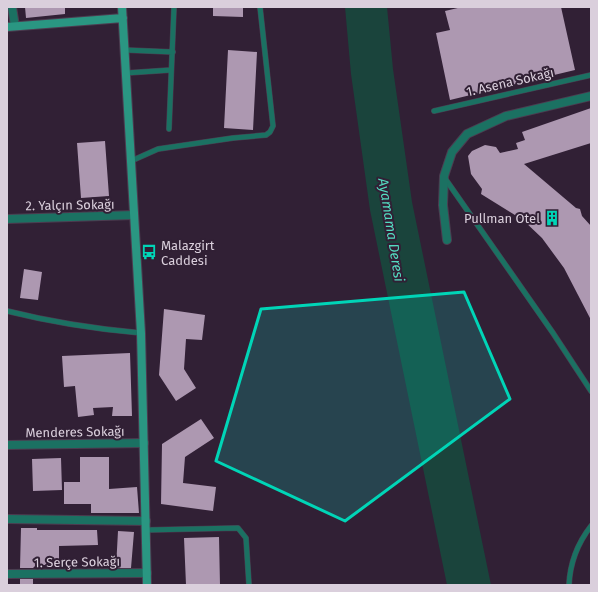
<svg xmlns="http://www.w3.org/2000/svg" width="598" height="592" viewBox="0 0 598 592" font-family="'Fira Sans',sans-serif">
<style>
.water{fill:#1a443c}
.building{fill:#ad98b1}
.lines{fill:none;stroke-linecap:round;stroke-linejoin:round}
.lane-casing{stroke:#4c3c50;stroke-width:6}
.street-casing{stroke:#4c3c50;stroke-width:10}
.secondary-casing{stroke:#4c3c50;stroke-width:10}
.lane{stroke:#1b7162;stroke-width:5}
.street{stroke:#1b7162;stroke-width:8}
.secondary{stroke:#2a9682;stroke-width:8}
.marked{fill:#00d5b7;fill-opacity:0.2;stroke:#00d5b7;stroke-width:3;stroke-linejoin:round}
.labels{text-anchor:middle;dominant-baseline:central;stroke-width:4;stroke-linejoin:round;paint-order:stroke}
.street-label{font-size:13px;fill:#dacfdc;stroke:#312035}
.poi-label{font-size:13px;fill:#dacfdc;stroke:#312035;text-anchor:end}
.water-label{font-size:14px;font-style:italic;fill:#54dbc0;stroke:#312035}
</style>
<rect width="100%" height="100%" fill="#312035"/>
<path class="water" d="M 345,7 L 387,7 L 393,69 L 412,202 L 491,585 L 447,585 L 370,210 L 351,74 Z"/>
<path class="building" d="M 25,7 L 65,7 L 65,14 L 26,18 Z
M 213,7 L 243,7 L 243,17 L 213,16 Z
M 462,7 L 561,7 L 575,70 L 450,100 L 436,33 L 450,30 L 445,11 Z
M 228,50 L 257,52 L 253,130 L 224,128 Z
M 591,108 L 591,143 L 524,164 L 576,208 L 580,209 L 582,216 L 591,226 L 591,320 L 564,268 L 542,238 L 523,220 L 481,194 L 482,189 L 471,174 L 468,156 L 472,151 L 485,145 L 496,147 L 500,153 L 518,149 L 516,143 L 525,140 L 522,132 Z
M 105,141 L 109,196 L 81,198 L 77,143 Z
M 24,269 L 42,272 L 38,300 L 20,298 Z
M 164,309 L 205,315 L 202,340 L 186,339 L 184,369 L 196,388 L 176,401 L 159,375 Z
M 130,353 L 132,416 L 112,416 L 113,407 L 93,408 L 94,415 L 78,417 L 75,386 L 64,387 L 62,356 Z
M 201,419 L 214,438 L 185,457 L 183,483 L 216,487 L 213,511 L 161,504 L 162,444 Z
M 80,457 L 109,457 L 109,489 L 137,487 L 139,513 L 91,513 L 91,504 L 64,504 L 64,482 L 80,482 Z
M 61,458 L 62,490 L 33,491 L 32,459 Z
M 21,528 L 37,528 L 37,530 L 97,530 L 98,545 L 59,546 L 59,565 L 36,565 L 33,568 L 20,568 Z
M 118,531 L 134,532 L 131,568 L 116,568 Z
M 219,537 L 220,585 L 186,585 L 184,538 Z
M 20,579 L 33,579 L 33,585 L 20,585 Z"/>
<g class="lines">
<defs>
<path id="lane" d="M 125,50 L 173,52
M 126,73 L 171,70
M 434,111 L 591,75
M 169,129 L 174,7
M 131,161 L 158,149 L 233,138 L 266,135 L 270,132 L 273,126 L 260,7
M 444,177 L 553,333 L 591,391
M 7,311 C 51,322 95,329 141,333
M 146,530 L 238,528 L 246,538 L 249,585
M 569,585 C 570,563 577,544 591,526"/>
<path id="street" d="M 12,7 L 15,26
M 7,219 L 134,215
M 447,240 L 443,205 L 444,176 L 452,152 L 467,134 L 506,116 L 591,96
M 7,445 L 144,443
M 7,519 L 146,521
M 7,574 L 147,573"/>
<path id="secondary" d="M 122,7 L 141,333 L 147,585
M 7,27 L 123,18"/>
</defs>
<use href="#lane" class="lane-casing"/>
<use href="#street" class="street-casing"/>
<use href="#secondary" class="secondary-casing"/>
<use href="#lane" class="lane"/>
<use href="#street" class="street"/>
<use href="#secondary" class="secondary"/>
</g>
<path class="marked" d="M 464,292 L 510,399 L 345,521 L 216,461 L 261,309 Z"/>
<defs>
<symbol id="building-bare" viewBox="-9 -9 18 18"><path d="M-4-6H4V6H1V3H-1V6H-4ZM-2.5-4.3h1.7v1.8h-1.7ZM.8-4.3h1.7v1.8H.8ZM-2.5-1h1.7V.8h-1.7ZM.8-1h1.7V.8H.8Z" fill="#00d5b7" stroke="#312035" stroke-width="2.5" paint-order="stroke"/></symbol>
<symbol id="bus-bare" viewBox="-9 -9 18 18"><path d="M-5-6H5V4H4V6H2V4H-2V6H-4V4H-5ZM-3.5-4V0h7V-4ZM-3.5 1.2v1.5H-2V1.2ZM2 1.2v1.5H3.5V1.2Z" fill="#00d5b7" stroke="#312035" stroke-width="2.5" paint-order="stroke"/></symbol>
</defs>
<g fill-rule="evenodd">
<use href="#building-bare" x="541" y="207" width="22" height="22"/>
<use href="#bus-bare" x="138" y="241" width="22" height="22"/>
</g>
<g class="labels">
<g class="street-label">
<text transform="translate(510 82) rotate(-13)">1. Asena Sokağı</text>
<text transform="translate(70 205) rotate(-1)">2. Yalçın Sokağı</text>
<text transform="translate(75 432) rotate(-1)">Menderes Sokağı</text>
<text transform="translate(77 562) rotate(-1)">1. Serçe Sokağı</text>
</g>
<g class="poi-label">
<text x="540" y="218">Pullman Otel</text>
<text x="161" y="245" text-anchor="start">Malazgirt<tspan x="161" dy="15">Caddesi</tspan></text>
</g>
<g class="water-label">
<text transform="translate(391 230) rotate(81)">Ayamama Deresi</text>
</g>
</g>
<rect width="598" height="592" fill="none" stroke="#dacfdc" stroke-width="16"/>
</svg>
